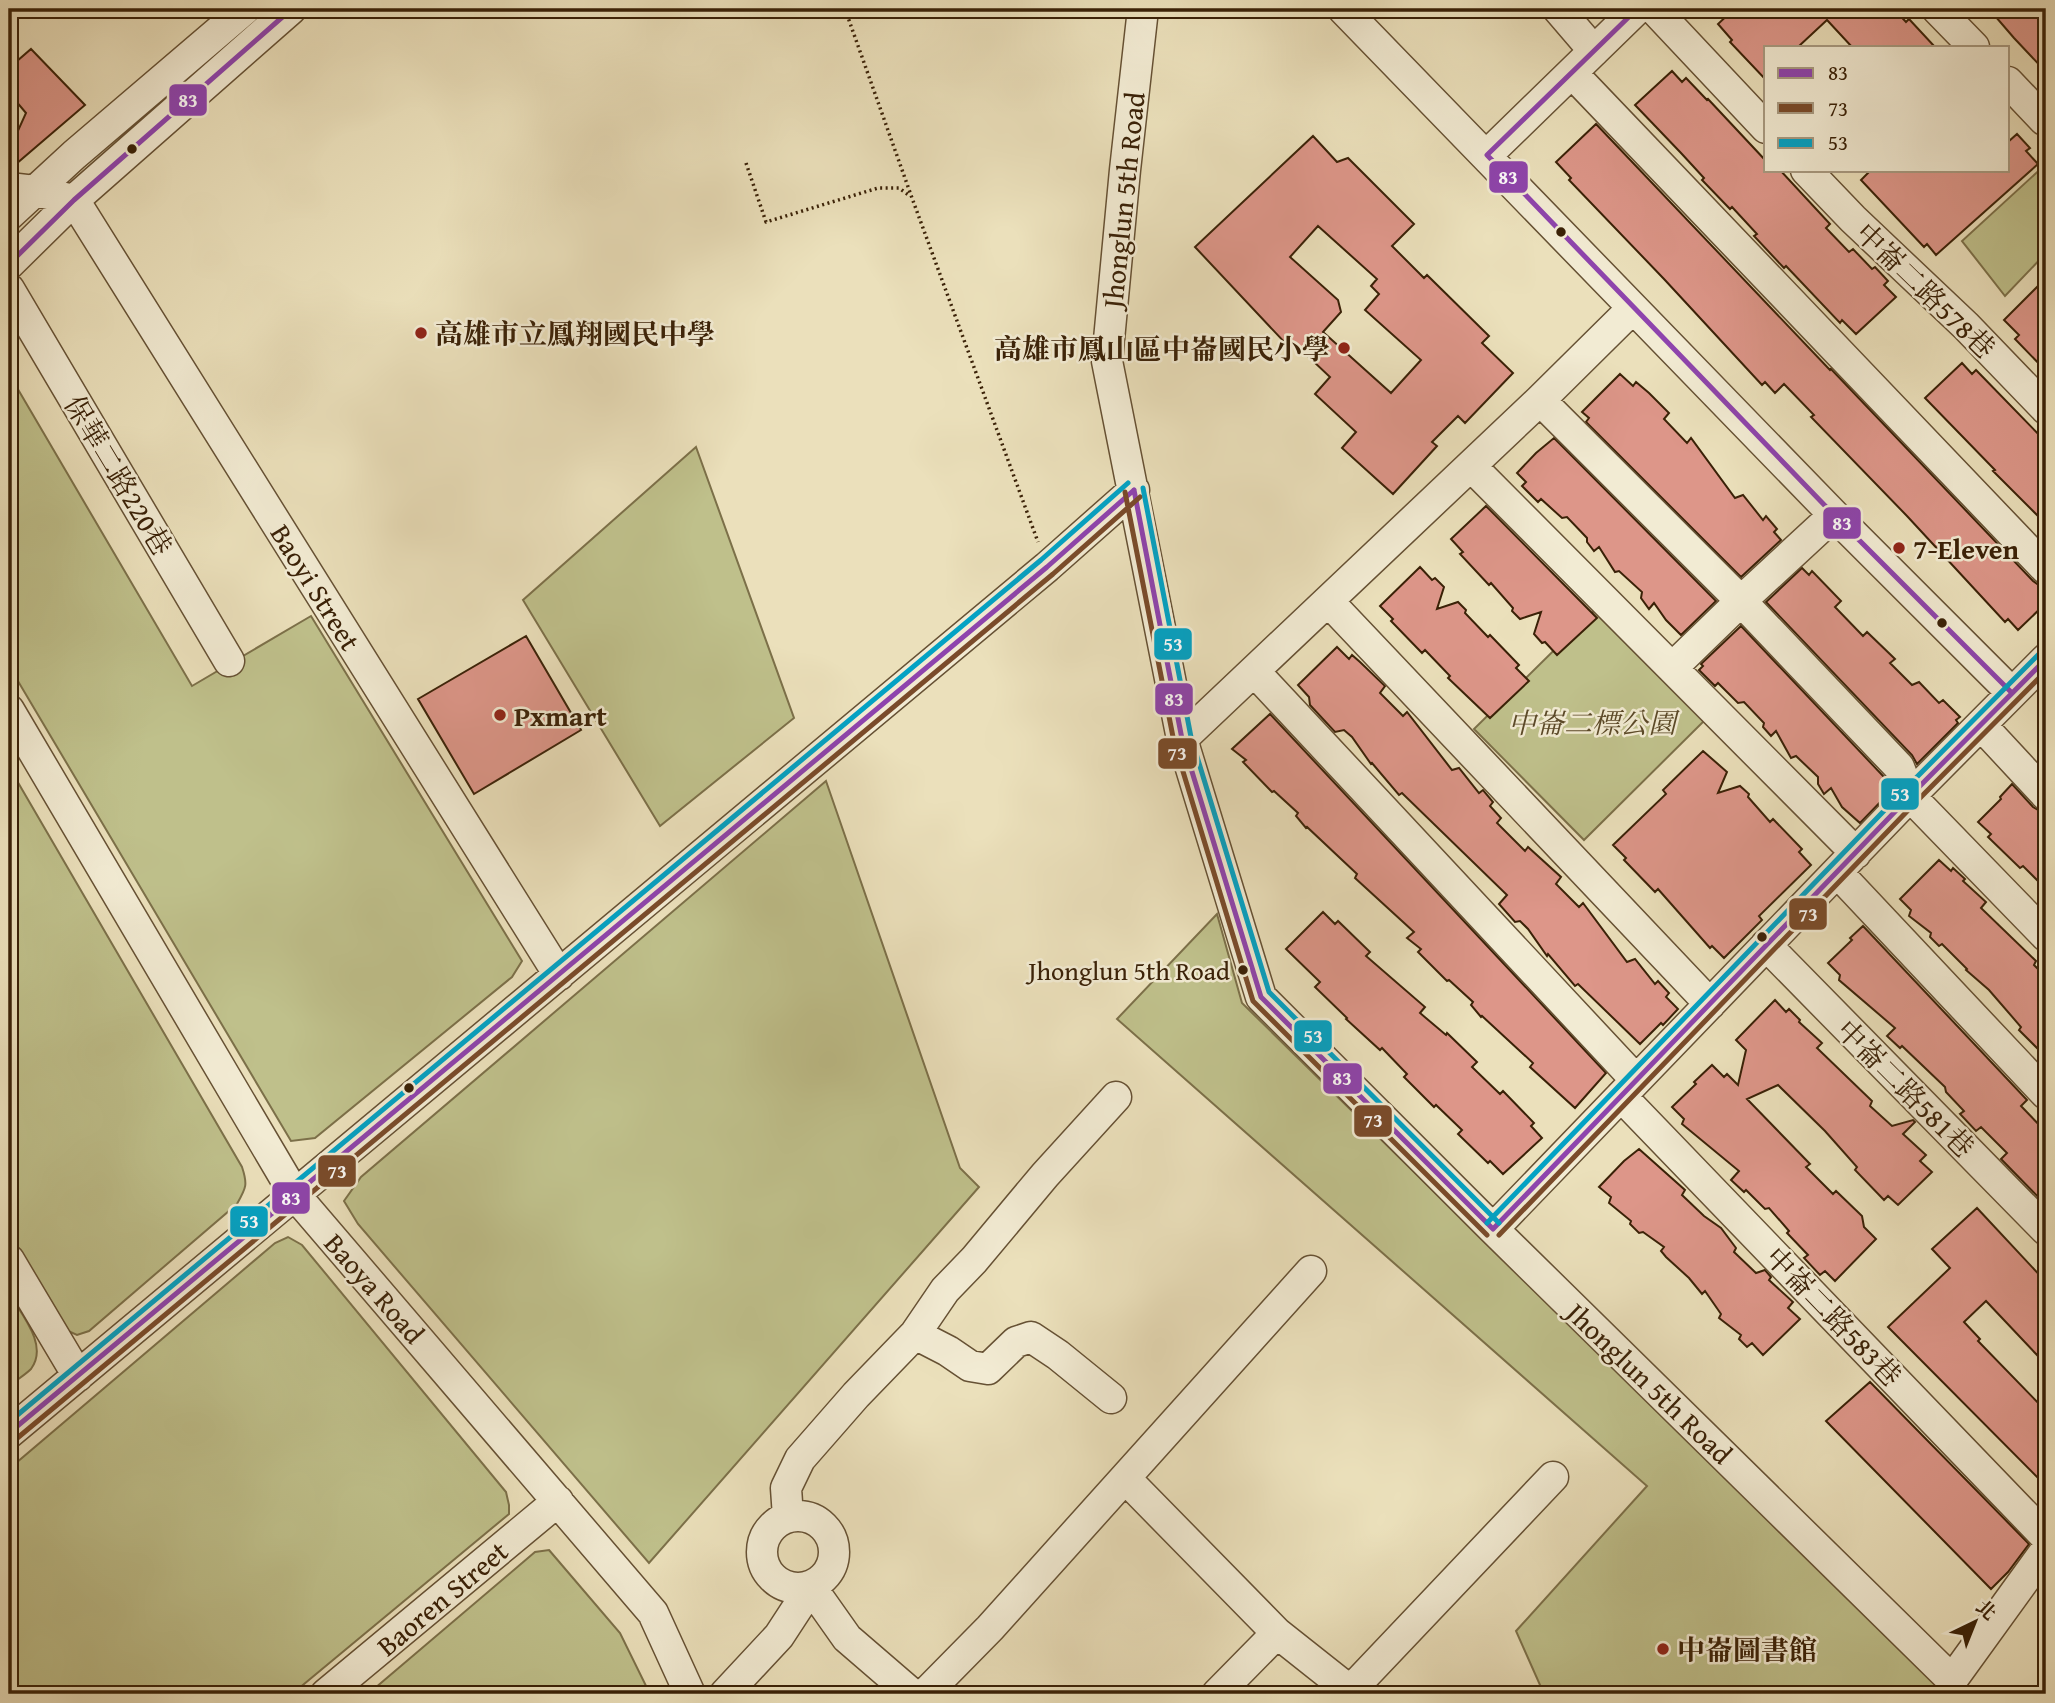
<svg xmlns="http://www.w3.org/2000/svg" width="2055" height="1703" viewBox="0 0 2055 1703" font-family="'Gentium Book Plus','Noto Serif TC',serif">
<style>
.green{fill:#bfc08b;stroke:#7c7049;stroke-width:2}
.building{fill:#dd9689;stroke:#3a2107;stroke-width:2;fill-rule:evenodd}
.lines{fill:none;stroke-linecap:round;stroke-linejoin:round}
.minor-casing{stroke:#665134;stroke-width:33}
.path{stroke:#3a2107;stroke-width:3.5;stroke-dasharray:2 3.5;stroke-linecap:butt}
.minor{stroke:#f2ebd3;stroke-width:30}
.bus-1-casing{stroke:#f2ebd3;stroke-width:10}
.bus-2-casing{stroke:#f2ebd3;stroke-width:10}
.bus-3-casing{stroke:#f2ebd3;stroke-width:10}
.bus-1{stroke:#8e44ad;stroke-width:5}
.bus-2{stroke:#7a4b2a;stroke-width:5}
.bus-3{stroke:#03a2c4;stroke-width:5}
.bus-dot{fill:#3a2107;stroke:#f2ebd3;stroke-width:2.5}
.poi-dot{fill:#8f2418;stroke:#f2ebd3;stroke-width:2.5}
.labels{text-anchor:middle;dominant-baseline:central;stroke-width:5;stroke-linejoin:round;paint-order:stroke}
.bus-label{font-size:26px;fill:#3a2107;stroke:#f2ebd3;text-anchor:end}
.street-label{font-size:28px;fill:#3a2107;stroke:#f2ebd3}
.poi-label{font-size:28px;font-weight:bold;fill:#3a2107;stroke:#f2ebd3;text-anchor:start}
.park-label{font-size:28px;font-style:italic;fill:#5b4928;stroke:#f2ebd3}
.line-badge{stroke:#f2ebd3;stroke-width:2.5}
.badge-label{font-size:19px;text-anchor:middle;font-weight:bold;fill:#fff}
</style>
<rect width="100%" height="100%" fill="#ebe0bb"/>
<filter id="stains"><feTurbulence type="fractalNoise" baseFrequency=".00286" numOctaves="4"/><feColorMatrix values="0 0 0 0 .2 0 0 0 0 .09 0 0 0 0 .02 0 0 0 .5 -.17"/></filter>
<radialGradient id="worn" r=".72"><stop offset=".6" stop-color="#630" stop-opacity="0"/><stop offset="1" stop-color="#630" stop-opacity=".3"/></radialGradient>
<path class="green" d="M 2046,164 L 2046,253 L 2005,296 L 1962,241 Z
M 9,374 L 192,686 L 311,616 L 522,961 L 512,977 L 315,1138 L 291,1141 L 9,666 Z
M 696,447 L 794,718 L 660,826 L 523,600 Z
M 1601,604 L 1710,715 L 1584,840 L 1474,729 Z
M 9,767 L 242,1167 C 248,1185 246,1188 237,1204 L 89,1331 L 77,1335 L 66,1330 L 58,1322 L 9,1238 Z
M 826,781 L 960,1168 L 979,1187 L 649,1563 L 358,1224 L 344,1201 L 361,1177 Z
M 1217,914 L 1242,1003 L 1946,1694 L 1544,1694 L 1516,1631 L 1647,1486 L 1117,1019 Z
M 288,1237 L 302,1245 L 506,1492 L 509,1505 L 509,1514 L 292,1694 L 11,1694 L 9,1691 L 9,1469 L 275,1243 Z
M 9,1293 C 21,1314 49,1345 31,1369 C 25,1375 15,1381 9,1386 Z
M 549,1550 L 620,1633 L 650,1694 L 368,1694 L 535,1552 Z"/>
<path class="building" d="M 1734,9 L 1894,9 L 1906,22 L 1909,19 L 1935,47 L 1852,47 L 1827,20 L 1798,47 L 1766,47 L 1766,80 L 1730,42 L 1732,40 L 1718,24 Z
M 1989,9 L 2046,9 L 2046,72 L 2014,38 Z
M 31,49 L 85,105 L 9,170 L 9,132 L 17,133 L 26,113 L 9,93 L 9,68 Z
M 1672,71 L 1682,82 L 1686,78 L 1707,100 L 1708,99 L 1766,161 L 1766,170 L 1780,170 L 1830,224 L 1826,228 L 1849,252 L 1853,249 L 1872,269 L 1875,267 L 1888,281 L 1884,285 L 1896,297 L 1856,334 L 1842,320 L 1840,323 L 1786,266 L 1784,268 L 1754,236 L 1757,234 L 1732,207 L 1730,209 L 1702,180 L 1704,178 L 1681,153 L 1635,105 Z
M 1596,124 L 1830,370 L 1831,369 L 2033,581 L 2040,586 L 2046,586 L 2046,603 L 2018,630 L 2008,619 L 2005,622 L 1907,516 L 1811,417 L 1814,415 L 1784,384 L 1775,393 L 1765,382 L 1762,385 L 1664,279 L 1569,180 L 1571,178 L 1556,162 Z
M 2017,134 L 2030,148 L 2026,151 L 2038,164 L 1936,255 L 1927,244 L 1924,247 L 1861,180 L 1871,170 L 2008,170 L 2008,142 Z
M 1313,136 L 1337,162 L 1348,158 L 1414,224 L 1392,246 L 1424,278 L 1427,275 L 1489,336 L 1482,343 L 1513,373 L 1465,423 L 1458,416 L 1432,442 L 1437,446 L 1393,494 L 1342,448 L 1356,432 L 1315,394 L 1330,377 L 1293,342 L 1288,346 L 1195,247 ZM 1318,226 L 1377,279 L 1371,286 L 1379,294 L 1365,310 L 1421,360 L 1391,393 L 1323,332 L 1341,312 L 1338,300 L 1290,257 Z
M 2046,278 L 2046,371 L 2015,339 L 2019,335 L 2004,320 Z
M 1962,363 L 1972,374 L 1976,370 L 2046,442 L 2046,524 L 1993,471 L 1995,470 L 1925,398 Z
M 1620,374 L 1633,386 L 1636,382 L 1649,393 L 1669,413 L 1664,419 L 1687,443 L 1691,438 L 1735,498 L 1743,495 L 1763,520 L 1766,516 L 1777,529 L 1774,532 L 1781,540 L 1741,577 L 1586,422 L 1589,418 L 1582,412 Z
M 1554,438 L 1716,601 L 1681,635 L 1666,620 L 1654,603 L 1649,609 L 1641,598 L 1642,592 L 1619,571 L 1615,572 L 1599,547 L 1594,551 L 1587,542 L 1587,538 L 1567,517 L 1562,518 L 1541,499 L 1538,502 L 1522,486 L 1526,482 L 1517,473 L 1536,453 Z
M 1486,506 L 1597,618 L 1557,655 L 1545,642 L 1542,643 L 1534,634 L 1541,612 L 1520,619 L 1512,611 L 1513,608 L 1491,583 L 1489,585 L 1460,554 L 1463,552 L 1451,539 Z
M 1420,567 L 1432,580 L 1435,578 L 1444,587 L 1437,609 L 1458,602 L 1466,610 L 1465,613 L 1488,637 L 1490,635 L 1519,665 L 1516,668 L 1529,681 L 1490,718 L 1448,678 L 1450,676 L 1425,650 L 1422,653 L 1391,621 L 1393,619 L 1380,606 Z
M 1802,568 L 1809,575 L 1812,571 L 1841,601 L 1835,607 L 1863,636 L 1867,632 L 1895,659 L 1890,663 L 1912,685 L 1919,682 L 1939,703 L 1943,700 L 1960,717 L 1956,720 L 1958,723 L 1917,764 L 1912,755 L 1766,602 Z
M 1741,626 L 1884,777 L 1890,792 L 1860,823 L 1842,807 L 1831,788 L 1824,794 L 1818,784 L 1818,777 L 1796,756 L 1791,758 L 1776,731 L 1771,736 L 1763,727 L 1764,723 L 1744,702 L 1738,703 L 1718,683 L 1715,686 L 1699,670 L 1703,666 L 1701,664 Z
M 526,636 L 581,730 L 474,794 L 418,699 Z
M 1337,647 L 1349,659 L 1352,655 L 1360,662 L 1385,686 L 1380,693 L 1403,716 L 1407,712 L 1452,770 L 1459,768 L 1479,793 L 1483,790 L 1493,802 L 1490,806 L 1501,818 L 1497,823 L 1525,851 L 1528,847 L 1561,877 L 1556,884 L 1579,907 L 1583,903 L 1627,962 L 1635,959 L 1655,984 L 1658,981 L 1669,993 L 1666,997 L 1678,1009 L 1663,1025 L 1661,1023 L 1640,1044 L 1578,984 L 1575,986 L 1548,954 L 1547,956 L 1528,929 L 1520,921 L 1515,922 L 1499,904 L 1507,895 L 1402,793 L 1399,795 L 1372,763 L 1371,764 L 1352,737 L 1344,730 L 1335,732 L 1310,705 L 1309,697 L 1298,685 Z
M 1270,714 L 1606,1073 L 1575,1108 L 1530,1067 L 1533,1063 L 1482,1016 L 1481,1017 L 1471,1005 L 1473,1002 L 1449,980 L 1447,981 L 1418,952 L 1421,949 L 1407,938 L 1414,932 L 1355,878 L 1357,874 L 1307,827 L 1306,828 L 1296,816 L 1298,813 L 1274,791 L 1272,792 L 1243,762 L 1246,760 L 1232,749 Z
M 1703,751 L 1727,772 L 1718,793 L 1740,786 L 1749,794 L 1748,797 L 1770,822 L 1773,819 L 1802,849 L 1799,852 L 1811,865 L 1759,916 L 1762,920 L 1724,958 L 1712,946 L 1710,948 L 1658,889 L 1655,892 L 1624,860 L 1626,858 L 1613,845 L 1666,794 L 1663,790 Z
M 2012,784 L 2033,807 L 2040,811 L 2046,812 L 2046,889 L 2023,866 L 2020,868 L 1988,837 L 1991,834 L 1978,822 L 2001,799 L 2000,797 Z
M 1939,860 L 1951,871 L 1953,868 L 1965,879 L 1963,881 L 1986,902 L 1981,908 L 2036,961 L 2034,965 L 2046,977 L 2046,1057 L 2019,1030 L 2021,1027 L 1989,990 L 1966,970 L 1967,969 L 1942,944 L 1939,946 L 1930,937 L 1931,933 L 1909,916 L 1911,910 L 1900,899 Z
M 1323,912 L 1335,924 L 1338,921 L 1370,952 L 1366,956 L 1425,1007 L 1420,1013 L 1446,1035 L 1447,1033 L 1477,1062 L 1472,1067 L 1500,1094 L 1503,1091 L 1534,1123 L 1531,1126 L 1542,1138 L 1503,1174 L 1490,1161 L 1488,1163 L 1458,1134 L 1462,1130 L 1436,1105 L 1434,1107 L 1404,1077 L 1407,1074 L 1382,1048 L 1380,1050 L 1346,1019 L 1347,1018 L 1315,987 L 1320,982 L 1286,949 Z
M 1863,926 L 2027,1100 L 2021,1106 L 2046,1132 L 2046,1205 L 2001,1159 L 2007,1153 L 1981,1127 L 1976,1131 L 1960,1114 L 1964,1111 L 1946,1092 L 1945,1087 L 1902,1046 L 1900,1048 L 1887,1036 L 1895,1028 L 1839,980 L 1840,975 L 1828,963 L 1852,940 L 1850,938 Z
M 1775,1000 L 1786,1012 L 1789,1009 L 1800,1020 L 1799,1022 L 1822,1043 L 1817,1048 L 1872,1101 L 1870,1106 L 1892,1126 L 1913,1120 L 1915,1122 L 1903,1134 L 1926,1155 L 1920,1161 L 1932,1172 L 1898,1205 L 1888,1196 L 1884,1200 L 1855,1170 L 1857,1167 L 1825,1131 L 1778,1085 L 1747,1099 L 1810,1164 L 1806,1167 L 1833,1194 L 1836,1191 L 1862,1216 L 1864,1227 L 1876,1239 L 1835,1281 L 1825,1271 L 1820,1275 L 1804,1258 L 1808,1255 L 1787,1233 L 1789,1231 L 1769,1208 L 1765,1209 L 1746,1190 L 1744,1192 L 1731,1180 L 1739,1171 L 1682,1124 L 1684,1119 L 1672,1107 L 1696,1084 L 1694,1082 L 1712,1065 L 1724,1077 L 1727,1074 L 1738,1085 L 1746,1050 L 1736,1040 Z
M 1639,1149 L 1685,1190 L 1682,1195 L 1704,1216 L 1721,1228 L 1736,1248 L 1734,1252 L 1756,1273 L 1765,1270 L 1771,1277 L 1769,1280 L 1793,1302 L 1788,1308 L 1800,1319 L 1763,1355 L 1752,1343 L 1747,1347 L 1739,1339 L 1741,1335 L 1719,1318 L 1721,1314 L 1705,1291 L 1702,1294 L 1689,1278 L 1666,1257 L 1661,1251 L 1664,1247 L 1643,1232 L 1639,1233 L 1630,1224 L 1631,1221 L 1609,1203 L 1611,1197 L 1599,1187 L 1624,1161 Z
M 1977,1208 L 2046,1282 L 2046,1292 L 2039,1299 L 2046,1307 L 2046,1346 L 2037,1355 L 1986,1301 L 1964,1322 L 1980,1339 L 1978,1341 L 2046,1411 L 2046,1486 L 1888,1327 L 1950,1268 L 1932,1249 Z
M 1870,1382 L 2029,1544 L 2008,1572 L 1991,1589 L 1826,1421 Z"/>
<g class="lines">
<defs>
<path id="minor" d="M 1143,9 L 1125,170 L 1107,361 L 1182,739 L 1261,997 L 1493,1229 L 1952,1680 L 2046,1550
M 1343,9 L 1834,515 L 2012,693
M 1558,9 L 1594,51
M 1654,9 L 1766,128
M 1937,9 L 1974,47
M 1572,73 L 2046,569
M 2008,82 L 2044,120 L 2046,120
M 1487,155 L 1637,9
M 1806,170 L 1853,219 L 1966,326 L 2046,409
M 9,188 L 35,191 L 74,200 L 559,975
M 9,215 L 74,155 L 245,9
M 9,264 L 74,200 L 291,9
M 9,289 L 229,661
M 1540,400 L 1741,601 L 1899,767 L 1910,796 L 2046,936
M 1471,466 L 1856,853
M 1328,601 L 1710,1004
M 1672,668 L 1741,601 L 1834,515
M 1254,671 L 1636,1080
M 9,710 L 295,1195 L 653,1613 L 690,1694
M 1981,725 L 2046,795
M 1182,739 L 1540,400 L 1633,308
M 1837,872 L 2046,1094
M 1766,945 L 2046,1230
M 1621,1096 L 2046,1537
M 1493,1229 L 1910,796 L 2046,659
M 9,1260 L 78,1376
M 915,1334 L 948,1351 L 970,1366 L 988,1369 L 1016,1342 L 1031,1337 L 1058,1355 L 1111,1398
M 9,1433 L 1047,567 L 1134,490
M 1125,1478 L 1277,1633 L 1354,1694
M762 1552a36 36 0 1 1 72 0a36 36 0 1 1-72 0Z
M 788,1517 L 786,1488 L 800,1459 L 856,1395 L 915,1334 L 945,1290 L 974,1260 L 1045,1175 L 1116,1097
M 811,1587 L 847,1638 L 912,1694
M 1350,1691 L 1553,1477
M 326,1694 L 558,1501
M 725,1694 L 779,1636 L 811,1587
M 925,1694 L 990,1628 L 1311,1271
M 1217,1694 L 1277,1633"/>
</defs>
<use href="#minor" class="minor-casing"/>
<path class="path" d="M 845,9 L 912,198 L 1038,542
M 746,163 L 766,222 L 878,188 L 899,188 L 910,196"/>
<use href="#minor" class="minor"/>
<defs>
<path id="bus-1" d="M 1637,9 L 1487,155 L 1834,515 L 2012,693
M 9,264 L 74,200 L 287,13 L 283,9
M 1134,490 L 1182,739 L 1261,997 L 1493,1229
M 1493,1229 L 1910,796 L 2046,659
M 9,1433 L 1047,567 L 1134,490"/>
<path id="bus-2" d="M 1125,492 L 1174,742 L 1253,1001 L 1487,1235
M 1499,1235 L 1916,802 L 2046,671
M 15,1440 L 1053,574 L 1140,497"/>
<path id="bus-3" d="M 1143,488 L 1191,737 L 1269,992 L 1499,1223
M 1487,1223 L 1904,790 L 2040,653
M 9,1422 L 1041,560 L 1128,483"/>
</defs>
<use href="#bus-1" class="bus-1-casing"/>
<use href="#bus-2" class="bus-2-casing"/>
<use href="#bus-3" class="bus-3-casing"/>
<use href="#bus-1" class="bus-1"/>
<use href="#bus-2" class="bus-2"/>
<use href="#bus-3" class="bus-3"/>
</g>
<g class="bus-dot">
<circle cx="132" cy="149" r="6"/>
<circle cx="1561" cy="232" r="6"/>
<circle cx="1942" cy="623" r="6"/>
<circle cx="1762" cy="937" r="6"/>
<circle cx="1243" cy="970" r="6"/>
<circle cx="409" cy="1088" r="6"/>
</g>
<g class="poi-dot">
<circle cx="421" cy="333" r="7"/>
<circle cx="1344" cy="348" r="7"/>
<circle cx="1899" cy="548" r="7"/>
<circle cx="500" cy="715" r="7"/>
<circle cx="1663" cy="1649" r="7"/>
</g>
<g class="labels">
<g class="bus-label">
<text x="1230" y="970">Jhonglun 5th Road</text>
</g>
<g class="street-label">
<text transform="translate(1123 200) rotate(-84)">Jhonglun 5th Road</text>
<text transform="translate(1926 290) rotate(44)">中崙二路578巷</text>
<text transform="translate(119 475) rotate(59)">保華二路220巷</text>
<text transform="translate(316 587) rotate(58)">Baoyi Street</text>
<text transform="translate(1906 1088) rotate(45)">中崙二路581巷</text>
<text transform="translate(375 1288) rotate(49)">Baoya Road</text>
<text transform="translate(1834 1316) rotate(46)">中崙二路583巷</text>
<text transform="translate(1650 1383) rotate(44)">Jhonglun 5th Road</text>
<text transform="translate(442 1598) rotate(-40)">Baoren Street</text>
</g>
<g class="poi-label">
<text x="435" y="333">高雄市立鳳翔國民中學</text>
<text x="1330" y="348" text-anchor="end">高雄市鳳山區中崙國民小學</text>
<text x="1913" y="548">7-Eleven</text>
<text x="514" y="715">Pxmart</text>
<text x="1677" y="1649">中崙圖書館</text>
</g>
<g class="park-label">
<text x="1592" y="722">中崙二標公園</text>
</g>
</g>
<g class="line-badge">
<rect x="168" y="83" width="40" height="34" rx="7" fill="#8e44ad"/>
<rect x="1488" y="160" width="41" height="34" rx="7" fill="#8e44ad"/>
<rect x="1822" y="506" width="40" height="34" rx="7" fill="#8e44ad"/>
<rect x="1153" y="627" width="40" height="34" rx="7" fill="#03a2c4"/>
<rect x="1154" y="682" width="40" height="34" rx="7" fill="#8e44ad"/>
<rect x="1157" y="737" width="41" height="33" rx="7" fill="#7a4b2a"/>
<rect x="1880" y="777" width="40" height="34" rx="7" fill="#03a2c4"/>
<rect x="1788" y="897" width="40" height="34" rx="7" fill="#7a4b2a"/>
<rect x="1293" y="1019" width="40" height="34" rx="7" fill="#03a2c4"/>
<rect x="1322" y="1062" width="41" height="33" rx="7" fill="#8e44ad"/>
<rect x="1353" y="1104" width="40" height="34" rx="7" fill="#7a4b2a"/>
<rect x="317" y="1154" width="40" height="34" rx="7" fill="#7a4b2a"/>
<rect x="271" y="1181" width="40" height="34" rx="7" fill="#8e44ad"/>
<rect x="229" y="1205" width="40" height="33" rx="7" fill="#03a2c4"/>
</g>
<g class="badge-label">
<text x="188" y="107">83</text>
<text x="1508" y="184">83</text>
<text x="1842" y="530">83</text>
<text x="1173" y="651">53</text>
<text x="1174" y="706">83</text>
<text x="1177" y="760">73</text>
<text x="1900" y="801">53</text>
<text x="1808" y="921">73</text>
<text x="1313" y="1043">53</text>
<text x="1342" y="1085">83</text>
<text x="1373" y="1127">73</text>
<text x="337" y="1178">73</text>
<text x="291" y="1205">83</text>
<text x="249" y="1228">53</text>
</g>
<rect width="2055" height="1703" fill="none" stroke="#ebe0bb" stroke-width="35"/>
<rect x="10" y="10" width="2034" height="1682" fill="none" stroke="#3a2107" stroke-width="3.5"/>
<rect x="18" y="18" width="2020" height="1668" fill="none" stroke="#3a2107" stroke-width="2"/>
<rect x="1764" y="46" width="245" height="126" fill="#f2ebd3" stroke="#a89a81" stroke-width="2"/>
<rect x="1778" y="68" width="35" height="10" fill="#8e44ad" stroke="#a89a81" stroke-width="2"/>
<text x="1828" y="80" font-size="21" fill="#3a2107">83</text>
<rect x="1778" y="103" width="35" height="10" fill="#7a4b2a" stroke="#a89a81" stroke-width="2"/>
<text x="1828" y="116" font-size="21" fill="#3a2107">73</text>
<rect x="1778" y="138" width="35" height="10" fill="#03a2c4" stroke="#a89a81" stroke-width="2"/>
<text x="1828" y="150" font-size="21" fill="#3a2107">53</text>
<g transform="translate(1975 1622) rotate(43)" stroke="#f2ebd3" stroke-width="5" paint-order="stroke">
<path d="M0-5L12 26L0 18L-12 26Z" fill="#3a2107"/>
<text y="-10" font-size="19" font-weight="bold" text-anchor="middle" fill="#3a2107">北</text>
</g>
<rect width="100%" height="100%" filter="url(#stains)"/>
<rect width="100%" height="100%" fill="url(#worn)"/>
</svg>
